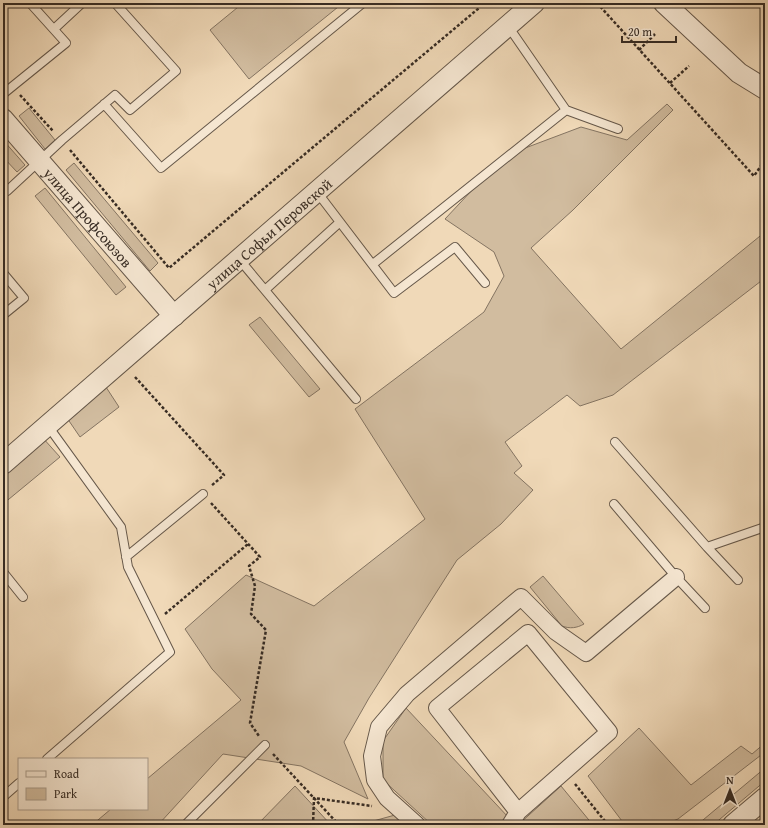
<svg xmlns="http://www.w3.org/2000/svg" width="768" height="828" viewBox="0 0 768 828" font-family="'Gentium Book Plus',serif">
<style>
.green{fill:#d1bc9f;stroke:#847462}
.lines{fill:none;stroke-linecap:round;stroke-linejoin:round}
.service-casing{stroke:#655749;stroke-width:10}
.minor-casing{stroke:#655749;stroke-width:18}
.tertiary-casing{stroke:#655749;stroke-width:22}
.path{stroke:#372c24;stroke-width:2.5;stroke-dasharray:3 2;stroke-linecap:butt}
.service{stroke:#f5e6d1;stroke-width:8}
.minor{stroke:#f5e6d1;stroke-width:16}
.tertiary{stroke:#f5e6d1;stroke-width:20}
.labels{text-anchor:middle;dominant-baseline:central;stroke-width:3;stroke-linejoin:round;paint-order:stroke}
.street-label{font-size:15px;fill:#372c24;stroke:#f5e6d1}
</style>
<rect width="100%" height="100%" fill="#f0d9b8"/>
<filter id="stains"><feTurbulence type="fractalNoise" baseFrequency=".005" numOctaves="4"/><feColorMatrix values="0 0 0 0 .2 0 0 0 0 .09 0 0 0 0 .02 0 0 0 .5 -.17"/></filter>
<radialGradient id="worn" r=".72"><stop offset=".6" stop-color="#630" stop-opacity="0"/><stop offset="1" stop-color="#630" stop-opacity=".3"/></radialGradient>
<path class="green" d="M 243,3 L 343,3 L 249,79 L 210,30 Z
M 667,104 L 673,110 L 573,210 L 531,248 L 621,349 L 765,232 L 765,278 L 613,395 L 580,406 L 567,395 L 505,442 L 522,466 L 514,473 L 533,490 L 501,524 L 457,560 L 369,698 L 344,742 L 368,799 L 301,766 L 223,754 L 158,825 L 92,825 L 111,809 L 147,809 L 147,779 L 241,700 L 212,669 L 185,629 L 246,575 L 314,606 L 425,519 L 355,409 L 484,312 L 504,276 L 494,252 L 445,219 L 504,156 L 581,127 L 627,140 Z
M 29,108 L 55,140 L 45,149 L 19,116 Z
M 3,140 L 25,165 L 17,172 L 3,157 Z
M 74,163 L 158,263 L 150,271 L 66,170 Z
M 45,188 L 126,287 L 116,295 L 35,196 Z
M 260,317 L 320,389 L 309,397 L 249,325 Z
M 104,384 L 119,407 L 80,437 L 67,418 Z
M 42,437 L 60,457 L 3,504 L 3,469 Z
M 543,576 L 584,624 C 577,628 570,629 562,626 L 530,587 Z
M 406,708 L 509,818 L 505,825 L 432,825 L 383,780 L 383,741 Z
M 639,728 L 691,785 L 741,746 L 752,754 L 765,743 L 765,752 L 678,819 L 663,825 L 625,825 L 588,776 Z
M 765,768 L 765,781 L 713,825 L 697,825 Z
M 295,786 L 331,825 L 257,825 Z
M 561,786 L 593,825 L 518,825 Z
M 395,815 L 405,825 L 359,825 Z"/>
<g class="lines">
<defs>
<path id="service" d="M 54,29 L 82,3
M 3,94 L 66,43 L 30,3
M 104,104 L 161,168 L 363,3
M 566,110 L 618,129
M 7,191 L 62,140 L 115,95 L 130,110 L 176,71 L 115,3
M 317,192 L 394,293 L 455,247 L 485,283
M 239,259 L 356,399
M 373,264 L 566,110 L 508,26
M 3,273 L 24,298 L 3,315
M 265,290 L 340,222
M 615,442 L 707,547 L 765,527
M 614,504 L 676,577 L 705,608
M 707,547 L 738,580
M 126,557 L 203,494
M 3,572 L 23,597
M 47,759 L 170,652 L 128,567 L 121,527 L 48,426
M 3,797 L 19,783
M 185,825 L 265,745"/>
<path id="minor" d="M 417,825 L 387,798 L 375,780 L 372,756 L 379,727 L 407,694 L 521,597 L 556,632 L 586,653 L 676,577
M 510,825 L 518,812 L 609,732 L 528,633 L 437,708 L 518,812"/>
<g id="tertiary">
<path d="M 664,3 L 739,73 L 765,89"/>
<path id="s1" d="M 3,119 L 174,316"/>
<path id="s2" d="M 3,464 L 534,3"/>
<path d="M 733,825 L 765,798"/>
</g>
</defs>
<use href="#service" class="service-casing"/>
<use href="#minor" class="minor-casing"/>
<use href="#tertiary" class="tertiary-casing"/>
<path class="path" d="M 597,3 L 754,176 L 765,160
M 639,50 L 655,34
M 670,83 L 689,66
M 20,95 L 53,131
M 70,150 L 169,268 L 485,3
M 135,377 L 224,475 L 211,486
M 211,503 L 260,557 L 249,566 L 255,586 L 251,614 L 266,630 L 250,723 L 259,736
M 165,614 L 248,544
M 273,754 L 339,825
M 575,784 L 608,825
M 313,825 L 314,798 L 372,806"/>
<use href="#service" class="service"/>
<use href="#minor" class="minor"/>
<use href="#tertiary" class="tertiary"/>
</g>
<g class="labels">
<g class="street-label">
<text stroke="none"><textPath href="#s1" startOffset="130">улица Профсоюзов</textPath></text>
<text stroke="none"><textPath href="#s2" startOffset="352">улица Софьи Перовской</textPath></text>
</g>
</g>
<rect width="768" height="828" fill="none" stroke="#f0d9b8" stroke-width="16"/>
<rect x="4" y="4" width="760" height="820" fill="none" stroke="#372c24" stroke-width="2"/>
<rect x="8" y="8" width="752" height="812" fill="none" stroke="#372c24"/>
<rect x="18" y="758" width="130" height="52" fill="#f5e6d1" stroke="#a99c8c"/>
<rect x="26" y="771" width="20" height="6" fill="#f5e6d1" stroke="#a99c8c"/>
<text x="54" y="778" font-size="12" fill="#372c24">Road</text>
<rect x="26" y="788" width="20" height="12" fill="#d1bc9f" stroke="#a99c8c"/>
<text x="54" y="798" font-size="12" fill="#372c24">Park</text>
<g transform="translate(730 790)" stroke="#f5e6d1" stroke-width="3" paint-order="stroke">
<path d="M0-3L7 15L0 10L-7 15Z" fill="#372c24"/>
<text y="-6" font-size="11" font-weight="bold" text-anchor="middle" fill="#372c24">N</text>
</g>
<path d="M622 36v6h54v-6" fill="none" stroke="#372c24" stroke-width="2"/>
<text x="628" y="36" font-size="12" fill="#372c24" stroke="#f5e6d1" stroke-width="3" paint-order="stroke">20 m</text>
<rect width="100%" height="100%" filter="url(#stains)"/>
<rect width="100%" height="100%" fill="url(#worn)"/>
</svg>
